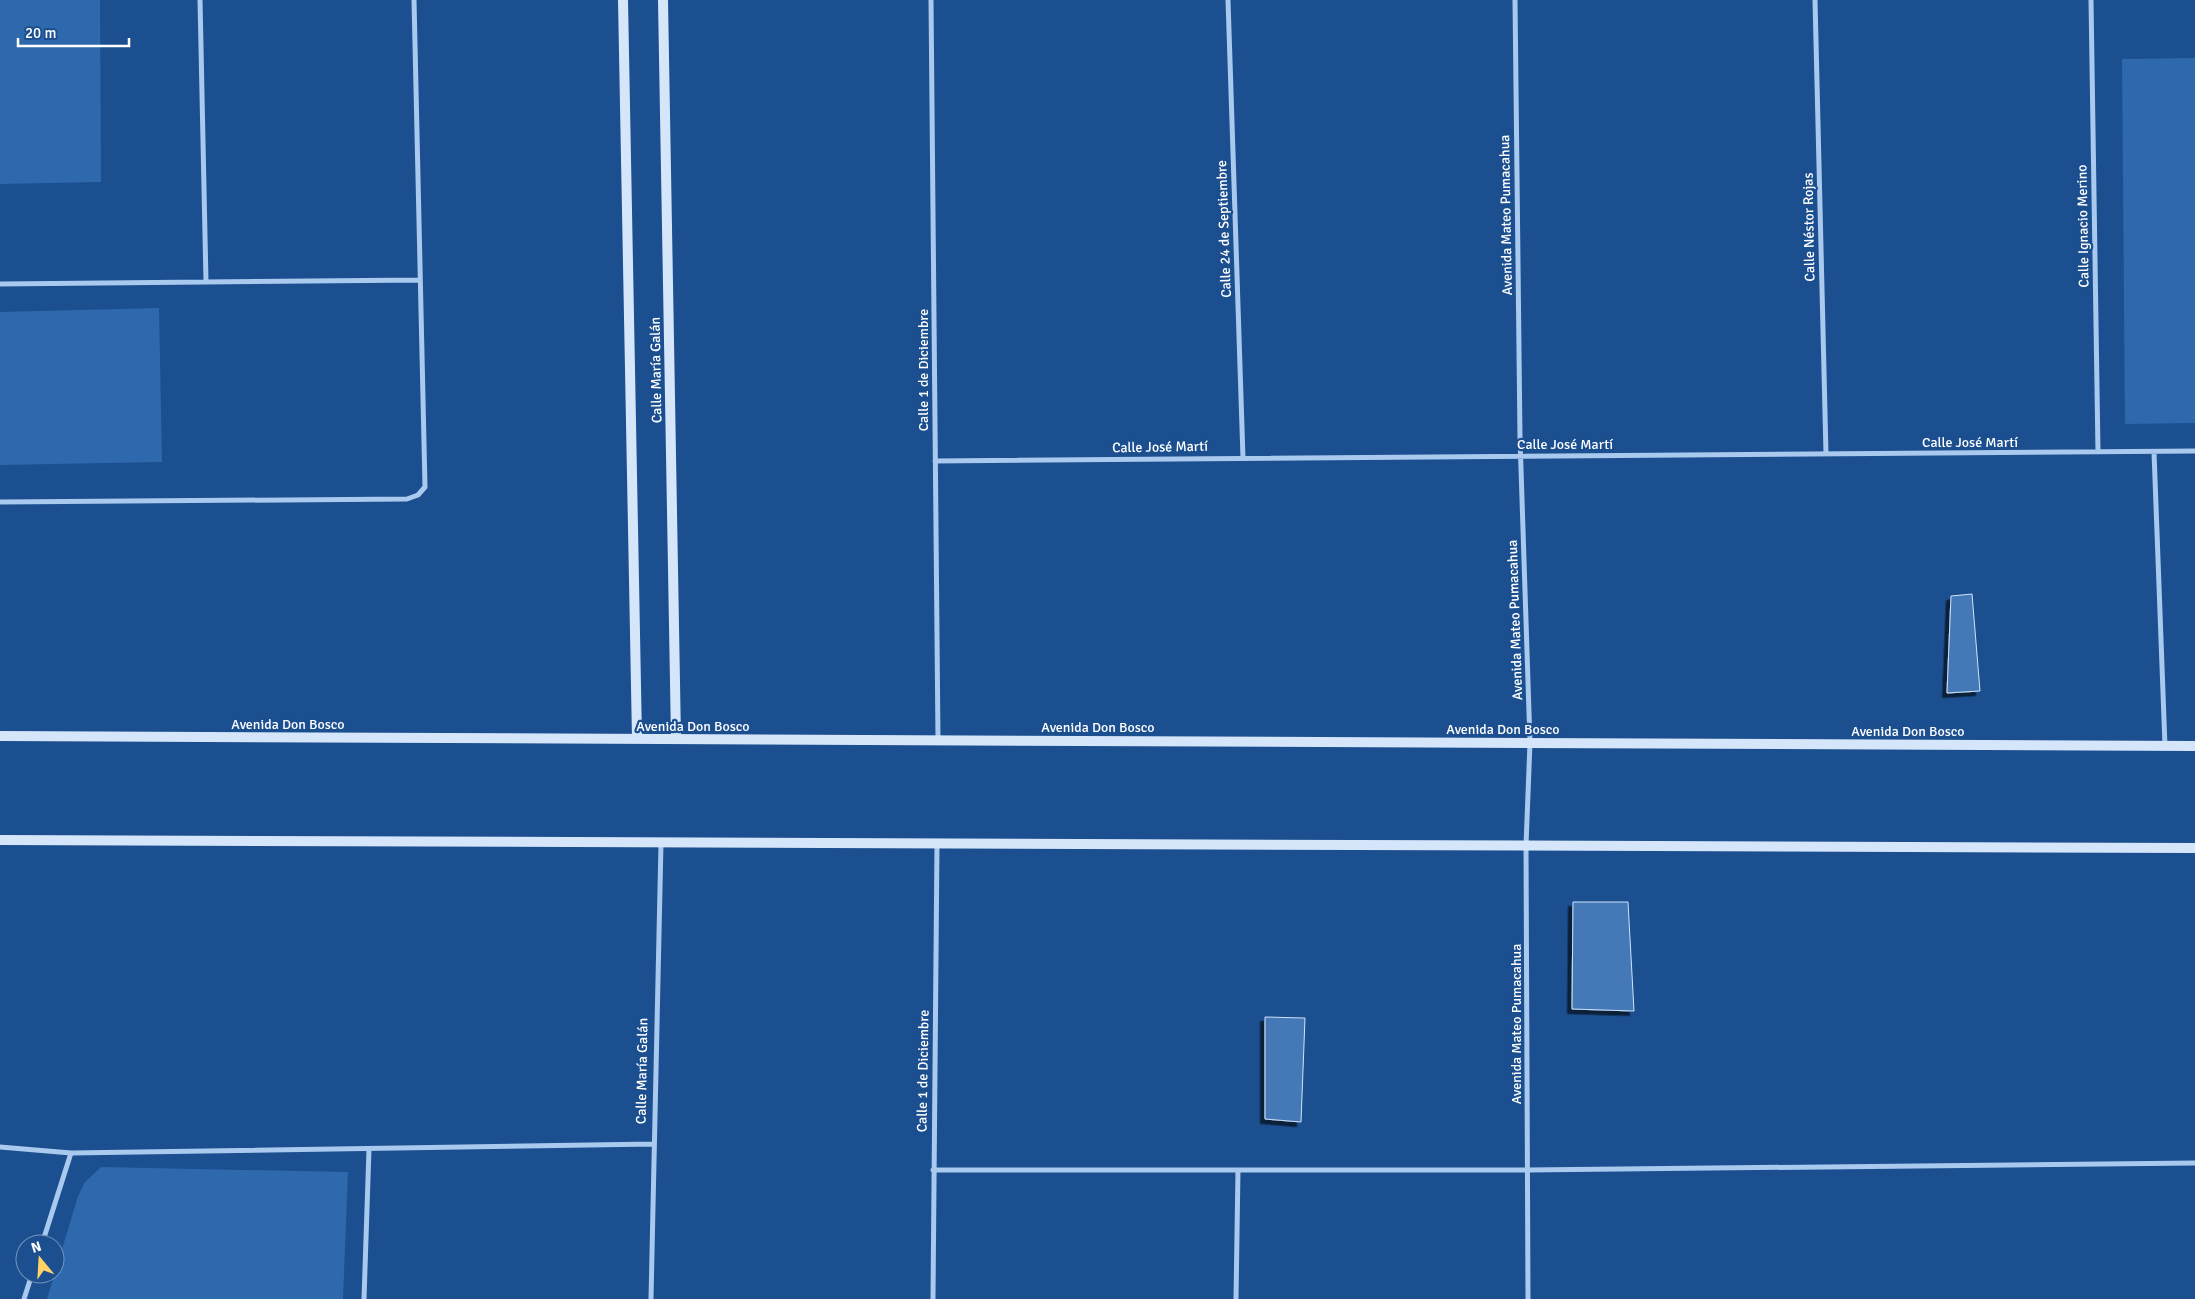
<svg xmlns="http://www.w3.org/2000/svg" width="2195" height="1299" viewBox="0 0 2195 1299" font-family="Signika,sans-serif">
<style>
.green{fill:#2e69ad}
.building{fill:#4478b7;stroke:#cfe3fa;filter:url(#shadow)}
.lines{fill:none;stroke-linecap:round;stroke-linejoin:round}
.street{stroke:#a9c9ee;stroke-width:5}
.secondary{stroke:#d6e6fa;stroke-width:10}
.labels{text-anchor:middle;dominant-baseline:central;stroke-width:4.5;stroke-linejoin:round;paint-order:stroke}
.street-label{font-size:14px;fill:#fff;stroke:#1b4f8f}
</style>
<defs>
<filter id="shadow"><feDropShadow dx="-4.5" dy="4.5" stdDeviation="0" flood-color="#0009"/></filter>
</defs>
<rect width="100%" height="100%" fill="#1b4f8f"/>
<path class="green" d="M 0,0 L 100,0 L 101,182 L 0,184 Z
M 2195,58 L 2195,423 L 2125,424 L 2122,59 Z
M 159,308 L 162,462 L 0,465 L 0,312 Z
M 101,1167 L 348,1172 L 343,1299 L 47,1299 L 78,1196 L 85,1182 Z"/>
<path class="building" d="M 1972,594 L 1980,691 L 1947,693 L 1951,596 Z
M 1573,902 L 1628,902 L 1634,1011 L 1572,1009 Z
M 1265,1017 L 1305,1018 L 1301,1122 L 1265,1119 Z"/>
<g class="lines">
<path class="street" d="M 200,0 L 206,282
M 931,0 L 938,740
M 1228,0 L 1243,458
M 1515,0 L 1520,438 L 1530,743 L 1526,845 L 1528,1299
M 1815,0 L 1826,454
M 2091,0 L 2098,452
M 0,284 L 420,280
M 2154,452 L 2165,746
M 935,461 L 2195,451
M 0,502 L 407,499 L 418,495 L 425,487 L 414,0
M 0,1147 L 71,1153 L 654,1144
M 933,1170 L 1528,1170 L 2195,1163
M 42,1244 L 71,1153
M 24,1299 L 32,1274
M 364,1299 L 369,1149
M 651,1299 L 661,843
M 933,1299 L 937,843
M 1236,1299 L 1238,1170"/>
<path class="secondary" d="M 623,0 L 637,739
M 663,0 L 676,739
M 0,736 L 2195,746
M 0,840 L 2195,848"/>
</g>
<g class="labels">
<g class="street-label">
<text transform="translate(1506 215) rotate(-91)">Avenida Mateo Pumacahua</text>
<text transform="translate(2083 226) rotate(-91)">Calle Ignacio Merino</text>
<text transform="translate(1809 227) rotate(-91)">Calle Néstor Rojas</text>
<text transform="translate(1224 229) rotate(-92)">Calle 24 de Septiembre</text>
<text transform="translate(656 370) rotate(-91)">Calle María Galán</text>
<text transform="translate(923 370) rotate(-90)">Calle 1 de Diciembre</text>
<text x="1970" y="442">Calle José Martí</text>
<text x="1565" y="444">Calle José Martí</text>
<text transform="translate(1160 447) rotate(-1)">Calle José Martí</text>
<text transform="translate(1515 620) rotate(-92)">Avenida Mateo Pumacahua</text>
<text x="288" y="724">Avenida Don Bosco</text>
<text x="693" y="726">Avenida Don Bosco</text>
<text x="1098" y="727">Avenida Don Bosco</text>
<text x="1503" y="729">Avenida Don Bosco</text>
<text x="1908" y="731">Avenida Don Bosco</text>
<text transform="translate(1516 1024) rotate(-90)">Avenida Mateo Pumacahua</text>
<text transform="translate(642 1071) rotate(-89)">Calle María Galán</text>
<text transform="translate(923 1071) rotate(-89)">Calle 1 de Diciembre</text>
</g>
</g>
<g transform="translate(40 1259) rotate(342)"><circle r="24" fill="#1b4f8f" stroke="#7695bc"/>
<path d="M0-4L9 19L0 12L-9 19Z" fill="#ffd166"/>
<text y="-8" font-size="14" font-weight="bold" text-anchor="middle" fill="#ffffff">N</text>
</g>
<path d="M18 38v8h111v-8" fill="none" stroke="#ffffff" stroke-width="2.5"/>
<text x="25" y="38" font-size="15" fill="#ffffff" stroke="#1b4f8f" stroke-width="4" paint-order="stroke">20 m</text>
</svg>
